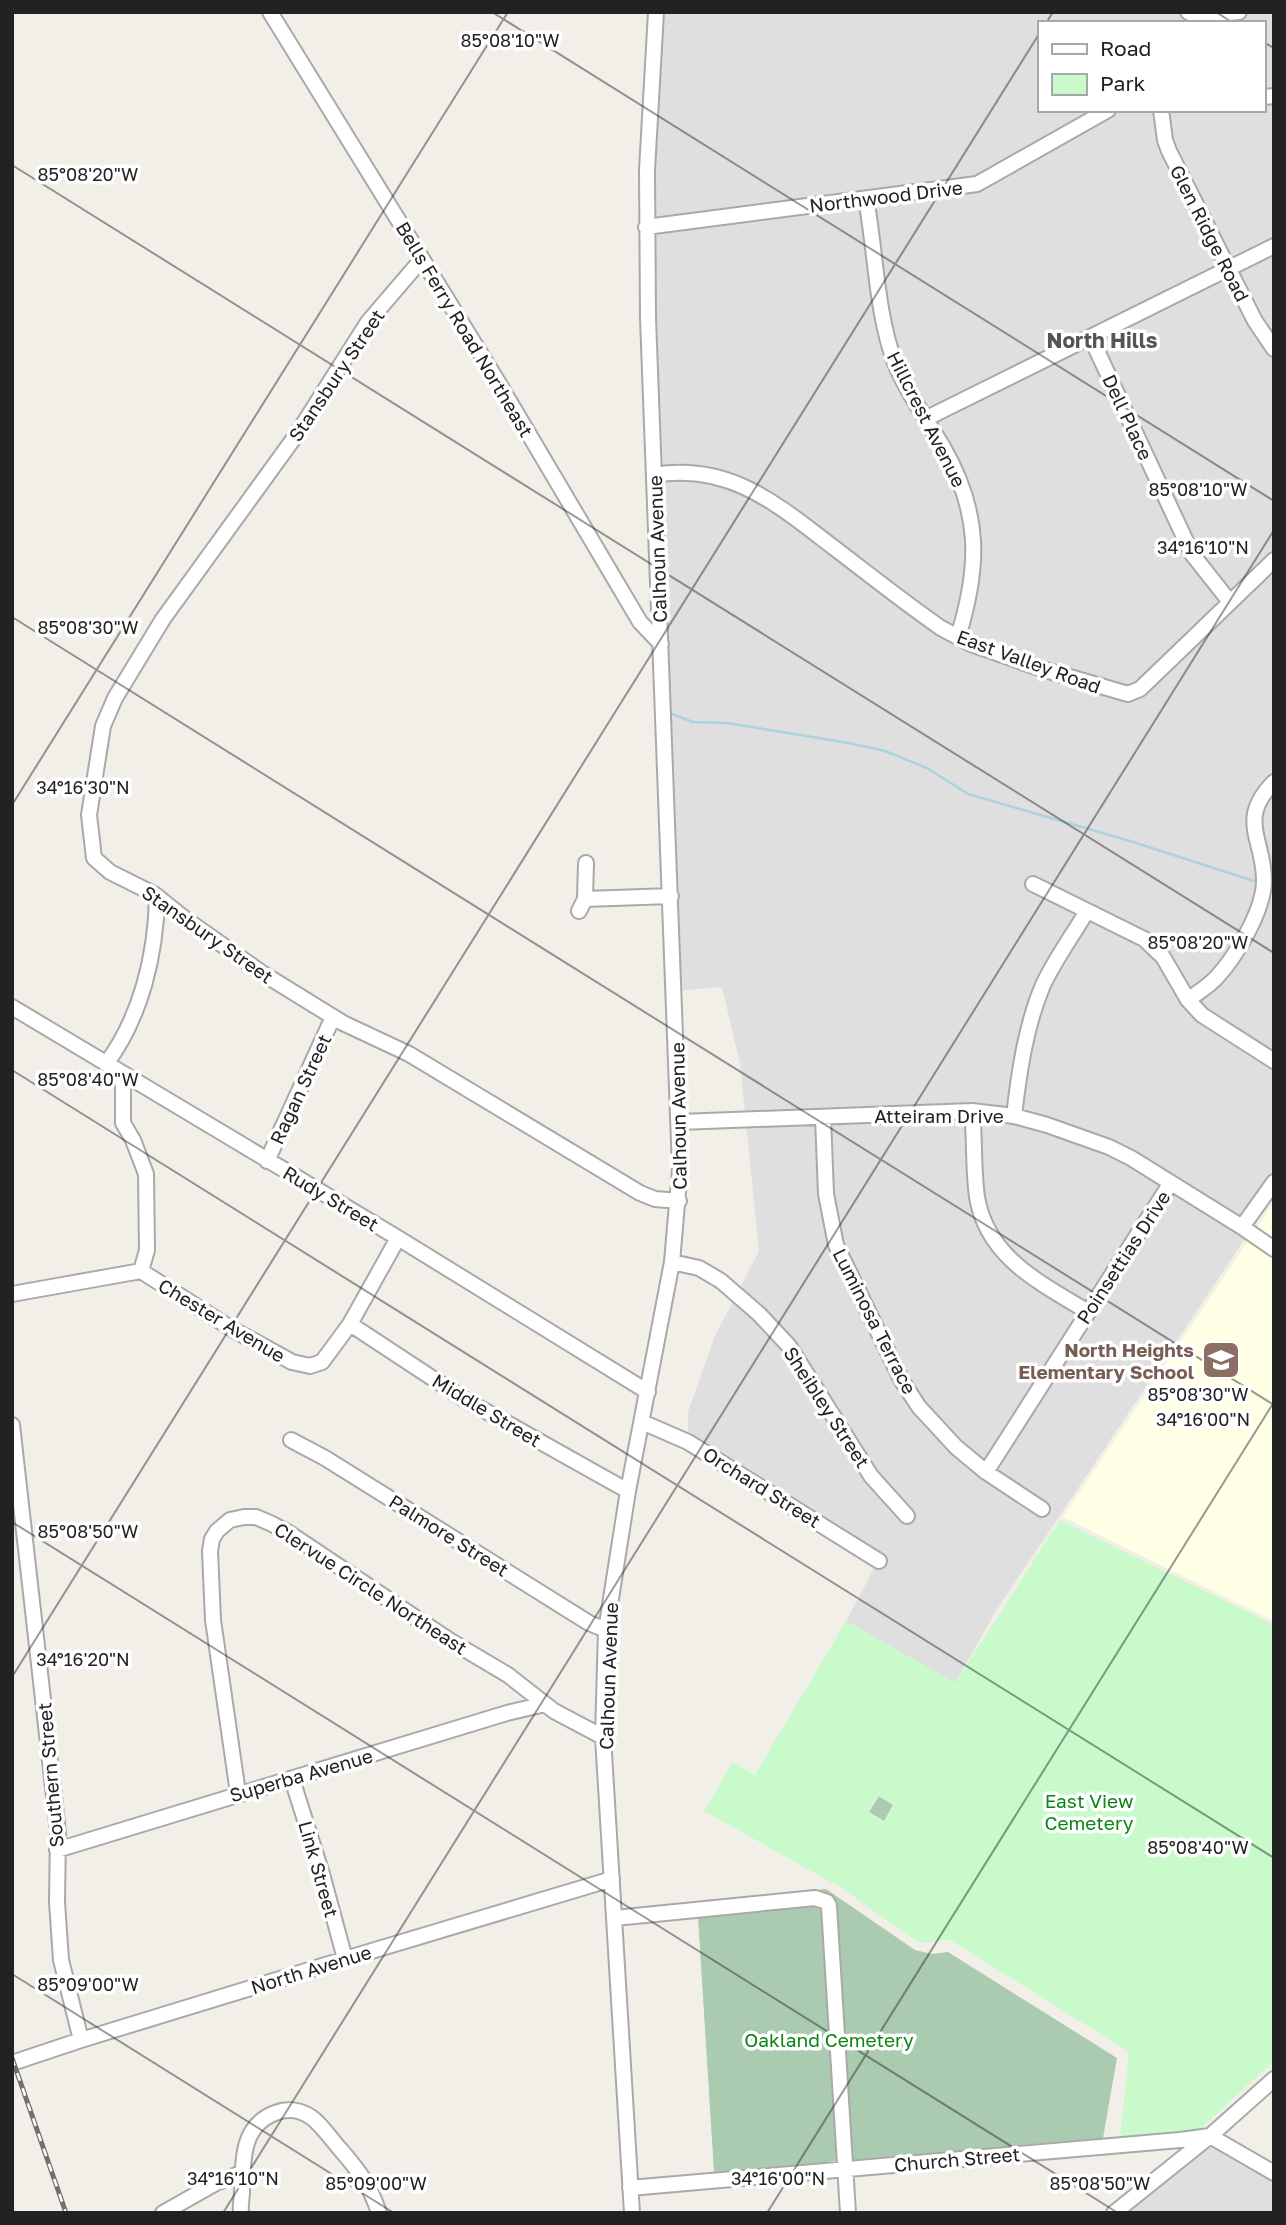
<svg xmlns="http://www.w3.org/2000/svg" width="1286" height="2225" viewBox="0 0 1286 2225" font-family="'Golos Text',sans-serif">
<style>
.residential{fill:#e0dfdf;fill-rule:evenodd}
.education{fill:#ffffe5}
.cemetery{fill:#aacbaf}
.park{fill:#c8facc;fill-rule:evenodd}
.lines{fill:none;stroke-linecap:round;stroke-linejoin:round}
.stream{stroke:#aad3df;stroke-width:2.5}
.minor-casing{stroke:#a9a9a9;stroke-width:18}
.minor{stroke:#fff;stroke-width:14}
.rail-casing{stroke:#707070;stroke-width:5}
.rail{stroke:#fff;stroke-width:2.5;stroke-dasharray:8;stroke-linecap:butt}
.ticks{fill:none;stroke:#222;stroke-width:2;stroke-opacity:0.45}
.labels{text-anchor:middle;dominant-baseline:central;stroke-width:7;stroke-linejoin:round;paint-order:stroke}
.street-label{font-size:19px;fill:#222;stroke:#fff}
.education-label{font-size:19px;font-weight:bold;fill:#785e54;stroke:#fff;text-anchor:end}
.park-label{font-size:19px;fill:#0c8416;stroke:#fff}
.neighbourhood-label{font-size:21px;font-weight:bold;fill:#555;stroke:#fff}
.ticks-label{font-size:18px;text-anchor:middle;fill:#222;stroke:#fff;stroke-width:7;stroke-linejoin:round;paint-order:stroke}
</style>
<rect width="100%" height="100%" fill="#f2efe9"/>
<path class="residential" d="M 658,12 L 1274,12 L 1274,1195 L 996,1611 L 955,1683 L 846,1621 L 878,1561 L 688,1442 L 688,1412 L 714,1338 L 759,1251 L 740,1064 L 722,987 L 675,991 L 647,170 ZM 1039,23 L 1263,23 L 1263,110 L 1039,110 Z
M 1205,2141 L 1274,2176 L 1274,2213 L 1116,2213 Z"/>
<path class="education" d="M 1274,1202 L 1274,1621 L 1063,1517 Z"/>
<path class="cemetery" d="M 879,1796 L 893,1805 L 884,1821 L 869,1812 Z
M 826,1889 L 915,1950 L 932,1954 L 948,1952 L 1117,2058 L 1103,2138 L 714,2172 L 697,1901 Z"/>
<path class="park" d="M 1060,1520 L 1274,1625 L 1274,2061 L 1199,2130 L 1120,2138 L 1129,2052 L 950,1940 L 919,1943 L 840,1887 L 704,1811 L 733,1762 L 755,1775 L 846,1621 L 955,1683 ZM 878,1796 L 894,1805 L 884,1822 L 868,1812 Z"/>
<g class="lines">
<path class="stream" d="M 669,713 L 693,722 L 727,723 L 849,743 L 885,751 L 927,768 L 968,794 L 1130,841 L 1260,883"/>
<defs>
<path id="minor" d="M 270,12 L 498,382 L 640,622 L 661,644
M 1188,12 L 1195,16 L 1239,12
M 1263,97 L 1274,96
M 1161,110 L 1165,140 L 1169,151 L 1255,321 L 1274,349
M 866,199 C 876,253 876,312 895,363 C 907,392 926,419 943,447 C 981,513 980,566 958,637
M 646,227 L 977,184 L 1108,110
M 422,259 L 368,322 L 297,434 L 163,619 L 115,698 L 103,726 L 89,815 L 94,858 L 110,872 L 154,894 L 184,918 L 262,973 L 343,1023 L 409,1054 L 640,1193 L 655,1199 L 679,1201
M 1091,338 L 1192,554 L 1230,602
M 925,419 L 1274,246
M 654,475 C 732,462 780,507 837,550 C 871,576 905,603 941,628 L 971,644 L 1042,669 L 1128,694 L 1140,689 L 1274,560
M 1033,884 L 1144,939 L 1163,957 L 1188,1000 L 1202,1015 L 1274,1061
M 585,899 L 671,896
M 579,911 L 585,899 L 586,863
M 1188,1000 C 1197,993 1209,986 1217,977 C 1237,955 1263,911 1264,882 C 1265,840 1236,820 1274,782
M 12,1007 L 398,1238 L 648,1392
M 106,1064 C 141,1017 156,955 157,896
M 123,1075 L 123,1123 L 133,1140 L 146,1174 L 147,1250 L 141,1271
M 972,1111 C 975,1140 973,1169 977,1197 C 987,1258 1041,1283 1088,1312
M 1014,1116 C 1019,1072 1026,1025 1043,985 C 1055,959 1073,935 1087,911
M 823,1117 L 826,1194 L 836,1245 L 902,1381 L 919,1407 L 956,1447 L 986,1472 L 1042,1509
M 680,1122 L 972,1111 L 1014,1116 L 1047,1125 L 1109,1147 L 1131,1158 L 1242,1227 L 1274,1249
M 267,1161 L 333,1017
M 1242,1227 L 1274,1182
M 672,1262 L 699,1268 L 721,1281 L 759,1314 L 789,1346 L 871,1476 L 907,1516
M 12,1294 L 141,1271 L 232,1329 L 292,1362 L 310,1366 L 322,1362 L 350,1324 L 398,1238
M 350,1324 L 464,1399 L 628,1491
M 642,1422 L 688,1442 L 879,1561
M 12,1425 L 58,1832 L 57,1902 L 61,1960 L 81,2040
M 291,1440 L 325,1458 L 589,1623 L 606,1630
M 986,1472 L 1170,1184
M 292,1779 L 322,1874 L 345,1959
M 238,1793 L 213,1620 L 210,1551 L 212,1539 L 217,1531 L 230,1520 L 244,1517 L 256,1517 L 270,1523 L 289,1533 L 449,1640 L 508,1675 L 554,1711 L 603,1737
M 57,1850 L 507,1713 L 545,1704
M 615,1918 L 815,1898 L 827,1902 L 829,1906 L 848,2213
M 12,2063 L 81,2040 L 345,1959 L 612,1879
M 630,2188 L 1180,2140 L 1210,2136 L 1274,2173
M 163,2213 L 216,2183 L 241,2173
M 241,2213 C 240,2205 242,2199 242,2191 C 243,2161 241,2126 275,2113 C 287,2108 300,2110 311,2117 C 322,2125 331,2139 340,2149 C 359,2171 370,2185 379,2213
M 632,2213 L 603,1737 L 606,1630 L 628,1491 L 672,1262 L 680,1169 L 648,318 L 647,170 L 656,12
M 1114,2213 L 1210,2136 L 1274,2079"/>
</defs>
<use href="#minor" class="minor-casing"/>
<use href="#minor" class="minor"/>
<defs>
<path id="rail" d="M 12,2058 L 66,2213"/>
</defs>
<use href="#rail" class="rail-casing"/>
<use href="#rail" class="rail"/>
</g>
<path class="ticks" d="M 492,12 L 1274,501M 1216,12 L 1233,23M 1046,23 L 1053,12M 1263,42 L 1274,48M 12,165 L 1274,953M 12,617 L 1274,1405M 12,805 L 508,12M 12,1070 L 1274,1858M 12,1522 L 1118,2213M 12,1677 L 1039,34M 12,1974 L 394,2213M 223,2213 L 1274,530M 767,2213 L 1274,1402"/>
<defs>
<symbol id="school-square" viewBox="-11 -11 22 22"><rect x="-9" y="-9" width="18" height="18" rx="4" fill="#8d6e63" stroke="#fff"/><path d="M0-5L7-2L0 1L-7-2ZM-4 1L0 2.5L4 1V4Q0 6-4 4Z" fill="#fff"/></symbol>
</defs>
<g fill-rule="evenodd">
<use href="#school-square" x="1199" y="1338" width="44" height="44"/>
</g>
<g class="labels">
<g class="street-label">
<text transform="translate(886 196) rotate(-7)">Northwood Drive</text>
<text transform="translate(1210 233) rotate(63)">Glen Ridge Road</text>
<text transform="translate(465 329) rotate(59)">Bells Ferry Road Northeast</text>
<text transform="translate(336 375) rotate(-56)">Stansbury Street</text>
<text transform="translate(1128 417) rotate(65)">Dell Place</text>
<text transform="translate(927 419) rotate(63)">Hillcrest Avenue</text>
<text transform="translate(657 549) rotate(-92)">Calhoun Avenue</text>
<text transform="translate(1029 661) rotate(20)">East Valley Road</text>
<text transform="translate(208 934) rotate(35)">Stansbury Street</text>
<text transform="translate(300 1089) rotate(-65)">Ragan Street</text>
<text x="939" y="1115">Atteiram Drive</text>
<text transform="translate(678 1116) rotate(-91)">Calhoun Avenue</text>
<text transform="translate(331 1198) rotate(31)">Rudy Street</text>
<text transform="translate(1123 1257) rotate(-57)">Poinsettias Drive</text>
<text transform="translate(222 1320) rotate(31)">Chester Avenue</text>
<text transform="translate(875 1321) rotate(63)">Luminosa Terrace</text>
<text transform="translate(827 1407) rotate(57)">Sheibley Street</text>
<text transform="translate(487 1410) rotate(31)">Middle Street</text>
<text transform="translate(762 1487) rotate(32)">Orchard Street</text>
<text transform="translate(449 1535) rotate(32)">Palmore Street</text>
<text transform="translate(371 1588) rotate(33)">Clervue Circle Northeast</text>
<text transform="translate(608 1676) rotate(-88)">Calhoun Avenue</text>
<text transform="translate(50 1775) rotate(-95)">Southern Street</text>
<text transform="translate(301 1775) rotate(-16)">Superba Avenue</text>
<text transform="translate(319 1869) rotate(74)">Link Street</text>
<text transform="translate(311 1969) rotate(-17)">North Avenue</text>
<text transform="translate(957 2159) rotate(-5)">Church Street</text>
</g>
<g class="education-label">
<text x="1194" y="1349">North Heights<tspan x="1194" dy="22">Elementary School</tspan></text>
</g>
<g class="park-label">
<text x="1089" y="1800">East View<tspan x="1089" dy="22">Cemetery</tspan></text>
<text x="829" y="2039">Oakland Cemetery</text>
</g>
<g class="neighbourhood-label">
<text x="1102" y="340">North Hills</text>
</g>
</g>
<g class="ticks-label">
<text x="510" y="47">85°08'10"W</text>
<text x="88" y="181">85°08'20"W</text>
<text x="1198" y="496">85°08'10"W</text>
<text x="1203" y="554">34°16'10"N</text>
<text x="88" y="634">85°08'30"W</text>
<text x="83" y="794">34°16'30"N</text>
<text x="1198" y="949">85°08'20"W</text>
<text x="88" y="1086">85°08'40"W</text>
<text x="1198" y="1401">85°08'30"W</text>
<text x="1203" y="1426">34°16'00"N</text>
<text x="88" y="1538">85°08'50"W</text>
<text x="83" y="1666">34°16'20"N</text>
<text x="1198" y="1854">85°08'40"W</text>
<text x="88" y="1991">85°09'00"W</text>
<text x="233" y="2185">34°16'10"N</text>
<text x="778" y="2185">34°16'00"N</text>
<text x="376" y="2190">85°09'00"W</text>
<text x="1100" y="2190">85°08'50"W</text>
</g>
<rect width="1286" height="2225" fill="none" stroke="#222222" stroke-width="28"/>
<rect x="1038" y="21" width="228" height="91" fill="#ffffff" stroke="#a7a7a7" stroke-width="2"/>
<rect x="1052" y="44" width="35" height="10" fill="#ffffff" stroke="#a7a7a7" stroke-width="2"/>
<text x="1100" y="56" font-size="21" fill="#222222">Road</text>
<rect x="1052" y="74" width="35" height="21" fill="#c8facc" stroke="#a7a7a7" stroke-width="2"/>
<text x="1100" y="91" font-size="21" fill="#222222">Park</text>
</svg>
